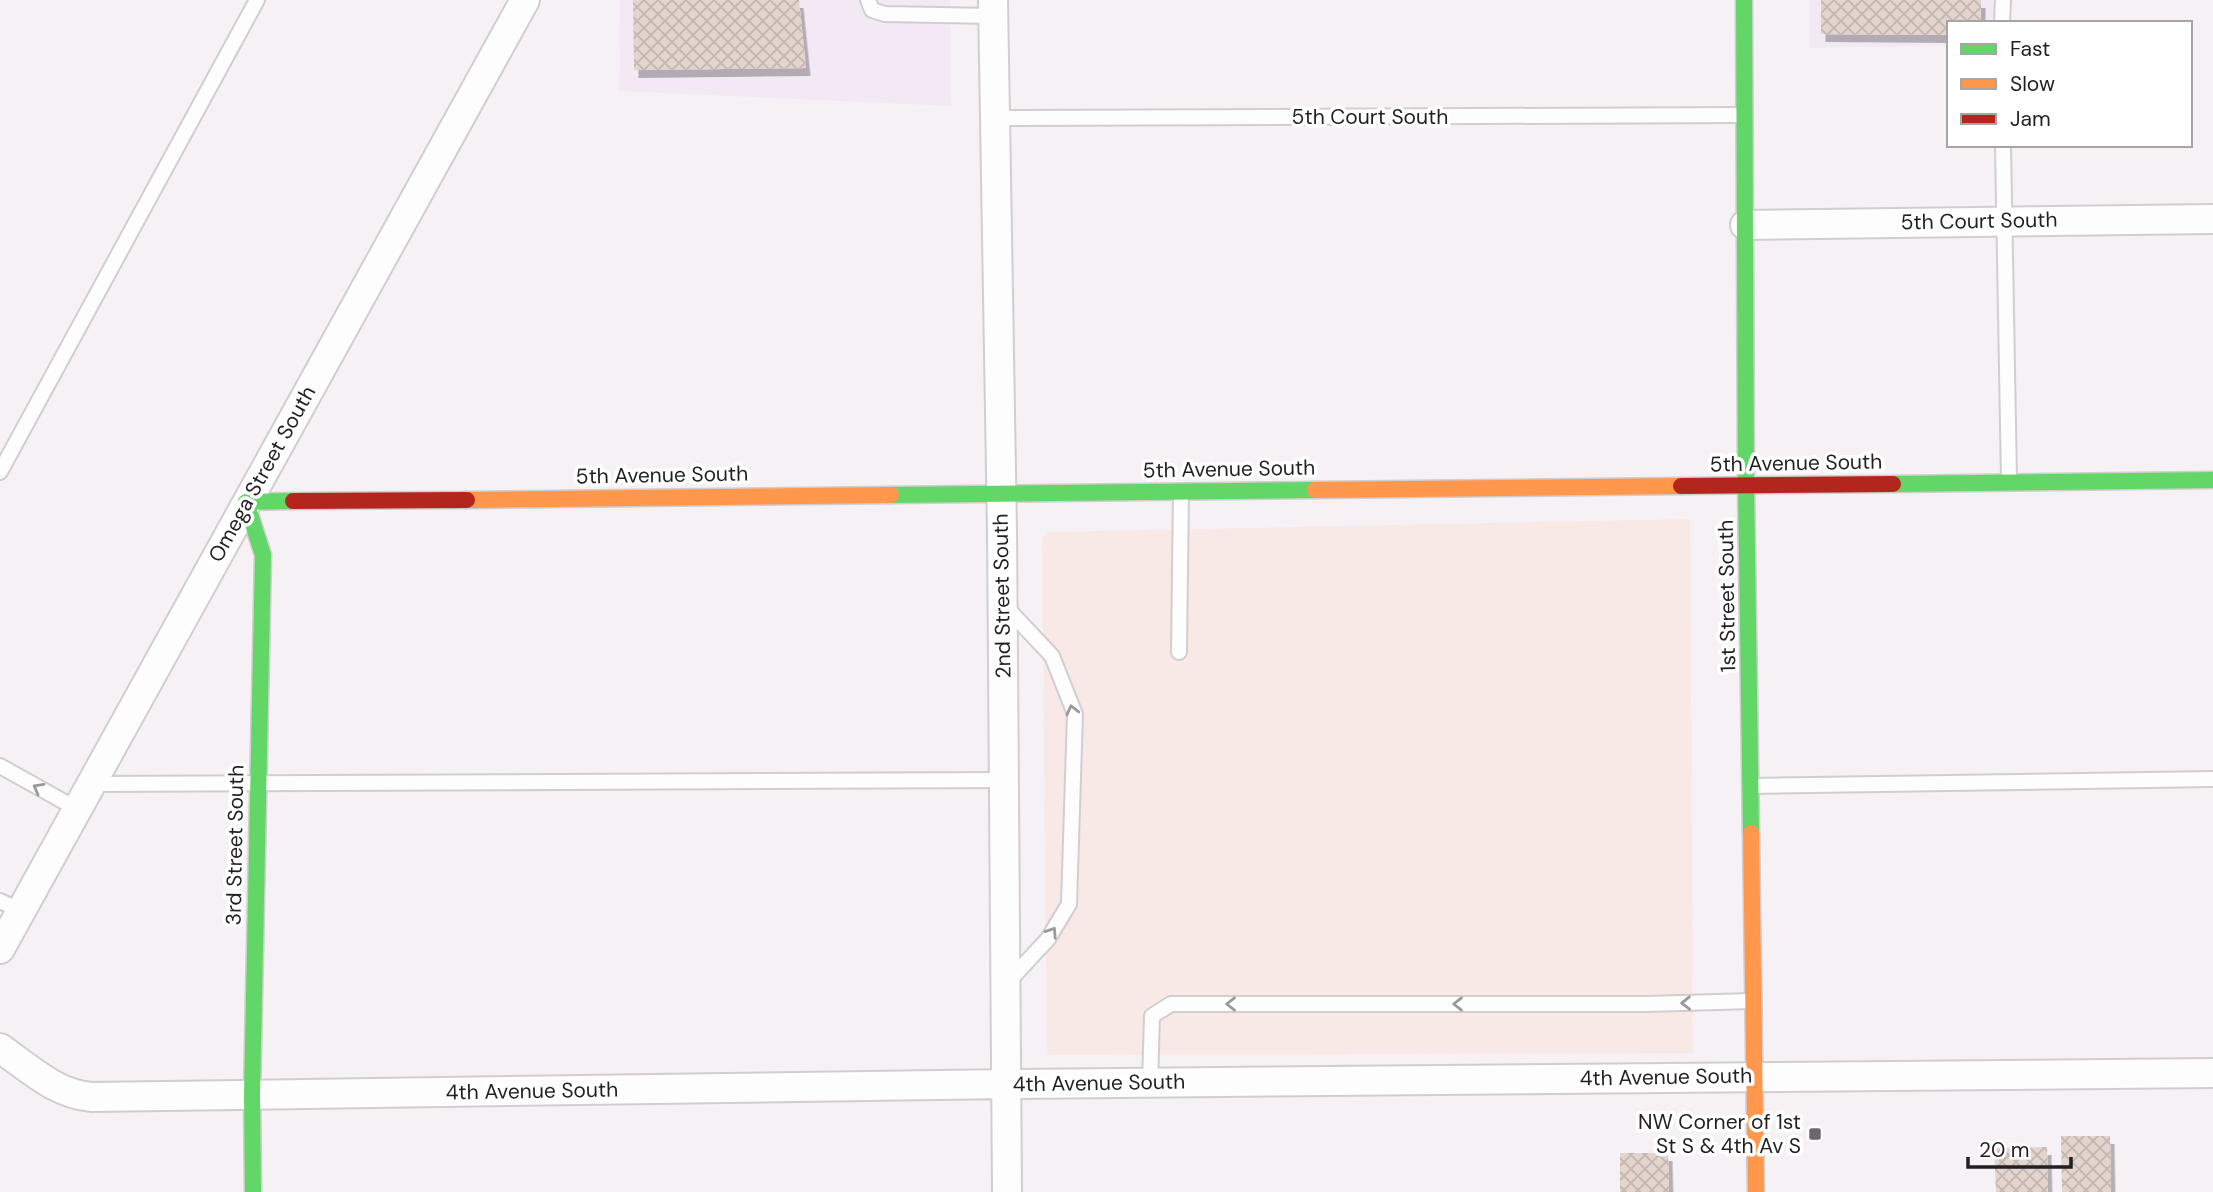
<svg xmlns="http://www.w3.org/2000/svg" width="2213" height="1192" viewBox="0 0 2213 1192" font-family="'DM Sans',sans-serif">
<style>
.commercial{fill:#f3e9f5}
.education{fill:#f9e9e6}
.building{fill:url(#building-cross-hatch);filter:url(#shadow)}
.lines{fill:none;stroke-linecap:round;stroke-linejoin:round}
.lane-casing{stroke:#d1ced0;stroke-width:18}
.street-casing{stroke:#d1ced0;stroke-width:32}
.fast-casing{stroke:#d1ced0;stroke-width:19}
.slow-casing{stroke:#d1ced0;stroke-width:19}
.jam-casing{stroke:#d1ced0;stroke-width:19}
.lane{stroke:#fefdfd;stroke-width:14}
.street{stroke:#fefdfd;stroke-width:28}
.fast{stroke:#63d668;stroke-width:16}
.slow{stroke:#ff974d;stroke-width:16}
.jam{stroke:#b3261e;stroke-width:16}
.oneway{stroke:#9b999a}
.poi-dot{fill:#6b686b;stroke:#fff;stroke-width:2.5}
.labels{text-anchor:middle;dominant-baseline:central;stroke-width:7;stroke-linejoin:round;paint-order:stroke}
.street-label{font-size:21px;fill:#211f21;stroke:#fff}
.poi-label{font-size:21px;fill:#211f21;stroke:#fff;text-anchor:end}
</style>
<defs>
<pattern id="building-cross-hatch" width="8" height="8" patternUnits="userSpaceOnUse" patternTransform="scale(1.75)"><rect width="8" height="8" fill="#e4d4ce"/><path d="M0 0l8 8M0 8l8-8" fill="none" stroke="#c3b6b1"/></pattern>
<filter id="shadow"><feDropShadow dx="4.5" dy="8" stdDeviation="0" flood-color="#0004"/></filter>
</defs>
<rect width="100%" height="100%" fill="#f5f1f4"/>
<path class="commercial" d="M 620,0 L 950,0 L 951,106 L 619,91 Z
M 1809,0 L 1993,0 L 1993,23 L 1949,23 L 1949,45 L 1810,48 Z"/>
<path class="education" d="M 1690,519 L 1693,1053 L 1047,1055 L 1042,539 L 1047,532 Z"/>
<path class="building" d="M 633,0 L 799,0 L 806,68 L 634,70 Z
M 1821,0 L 1981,0 L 1981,23 L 1949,23 L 1949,35 L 1821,34 Z
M 2061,1136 L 2110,1136 L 2111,1192 L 2062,1192 Z
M 2047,1147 L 2048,1192 L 1996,1192 L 1994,1148 Z
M 1620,1153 L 1668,1153 L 1669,1192 L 1620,1192 Z"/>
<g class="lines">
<defs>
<path id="lane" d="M 868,0 L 872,10 L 885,14 L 993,16
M 2002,23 L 2003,0
M 995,118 L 1743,115
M 2003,145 L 2009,480
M 0,472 L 257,0
M 1005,606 L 1052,656 L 1075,714 L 1069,904 L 1048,939 L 1008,982
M 1179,652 L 1181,492
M 0,766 L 77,809
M 91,784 L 1005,780
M 1752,786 L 2213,779
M 0,901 L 21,911
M 1150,1083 L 1152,1016 L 1171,1004 L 1646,1004 L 1753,1001"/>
<path id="street" d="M 993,0 L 1002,530 L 1007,1192
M 1745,225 L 2213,219
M 0,949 L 525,0
M 0,1048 C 29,1068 55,1094 92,1097 L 1008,1084 L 2213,1073"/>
<path id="fast" d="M 1744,0 L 1746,484 L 1751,833
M 1893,484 L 2213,480
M 891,495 L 1315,490
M 253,1192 L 252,1095 L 263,555 L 246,502 L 293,501"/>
<path id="slow" d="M 1315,490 L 1681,486
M 467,500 L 891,495
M 1751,833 L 1756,1192"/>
<path id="jam" d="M 1681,486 L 1893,484
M 293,501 L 467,500"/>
</defs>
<use href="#lane" class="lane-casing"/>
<use href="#street" class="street-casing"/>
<use href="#fast" class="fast-casing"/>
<use href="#slow" class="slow-casing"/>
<use href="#jam" class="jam-casing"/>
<use href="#lane" class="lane"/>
<use href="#street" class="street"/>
<use href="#fast" class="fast"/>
<use href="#slow" class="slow"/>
<use href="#jam" class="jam"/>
</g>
<defs><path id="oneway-chevron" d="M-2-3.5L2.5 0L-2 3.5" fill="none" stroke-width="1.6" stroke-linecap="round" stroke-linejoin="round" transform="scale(1.75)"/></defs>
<g class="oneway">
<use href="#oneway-chevron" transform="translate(1072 710) rotate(-104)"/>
<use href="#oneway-chevron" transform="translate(38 788) rotate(-151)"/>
<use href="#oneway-chevron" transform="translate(1052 932) rotate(-57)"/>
<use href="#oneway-chevron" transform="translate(1686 1003) rotate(179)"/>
<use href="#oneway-chevron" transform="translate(1231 1004) rotate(180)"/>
<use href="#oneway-chevron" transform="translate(1458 1004) rotate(180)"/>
</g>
<rect class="poi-dot" x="1808" y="1127" width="14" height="14" rx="3.5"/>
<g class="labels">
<g class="street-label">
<text x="1370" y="117">5th Court South</text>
<text transform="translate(1979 221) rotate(-1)">5th Court South</text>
<text transform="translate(1796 463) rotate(-1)">5th Avenue South</text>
<text transform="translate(1229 469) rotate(-1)">5th Avenue South</text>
<text transform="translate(262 474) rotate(-61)">Omega Street South</text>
<text transform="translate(662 475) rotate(-1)">5th Avenue South</text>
<text transform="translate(1002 596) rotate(-91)">2nd Street South</text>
<text transform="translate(1727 596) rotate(-91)">1st Street South</text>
<text transform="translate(235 845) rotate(-89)">3rd Street South</text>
<text transform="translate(1666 1077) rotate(-1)">4th Avenue South</text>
<text transform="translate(1099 1083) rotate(-1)">4th Avenue South</text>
<text transform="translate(532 1091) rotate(-1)">4th Avenue South</text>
</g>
<g class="poi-label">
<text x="1801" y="1122">NW Corner of 1st<tspan x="1801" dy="24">St S &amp; 4th Av S</tspan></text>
</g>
</g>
<rect x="1947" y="21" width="245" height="126" fill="#ffffff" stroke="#a6a5a6" stroke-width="2"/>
<rect x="1961" y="44" width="35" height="10" fill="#63d668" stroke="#a6a5a6" stroke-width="2"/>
<text x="2010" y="56" font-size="21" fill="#211f21">Fast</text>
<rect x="1961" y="79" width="35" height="10" fill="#ff974d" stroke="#a6a5a6" stroke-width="2"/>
<text x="2010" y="91" font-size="21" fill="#211f21">Slow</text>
<rect x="1961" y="114" width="35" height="10" fill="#b3261e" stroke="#a6a5a6" stroke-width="2"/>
<text x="2010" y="126" font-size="21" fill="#211f21">Jam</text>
<path d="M1968 1157v10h103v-10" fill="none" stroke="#211f21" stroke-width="3.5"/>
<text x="1979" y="1157" font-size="21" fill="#211f21" stroke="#ffffff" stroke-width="5" paint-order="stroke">20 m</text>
</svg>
